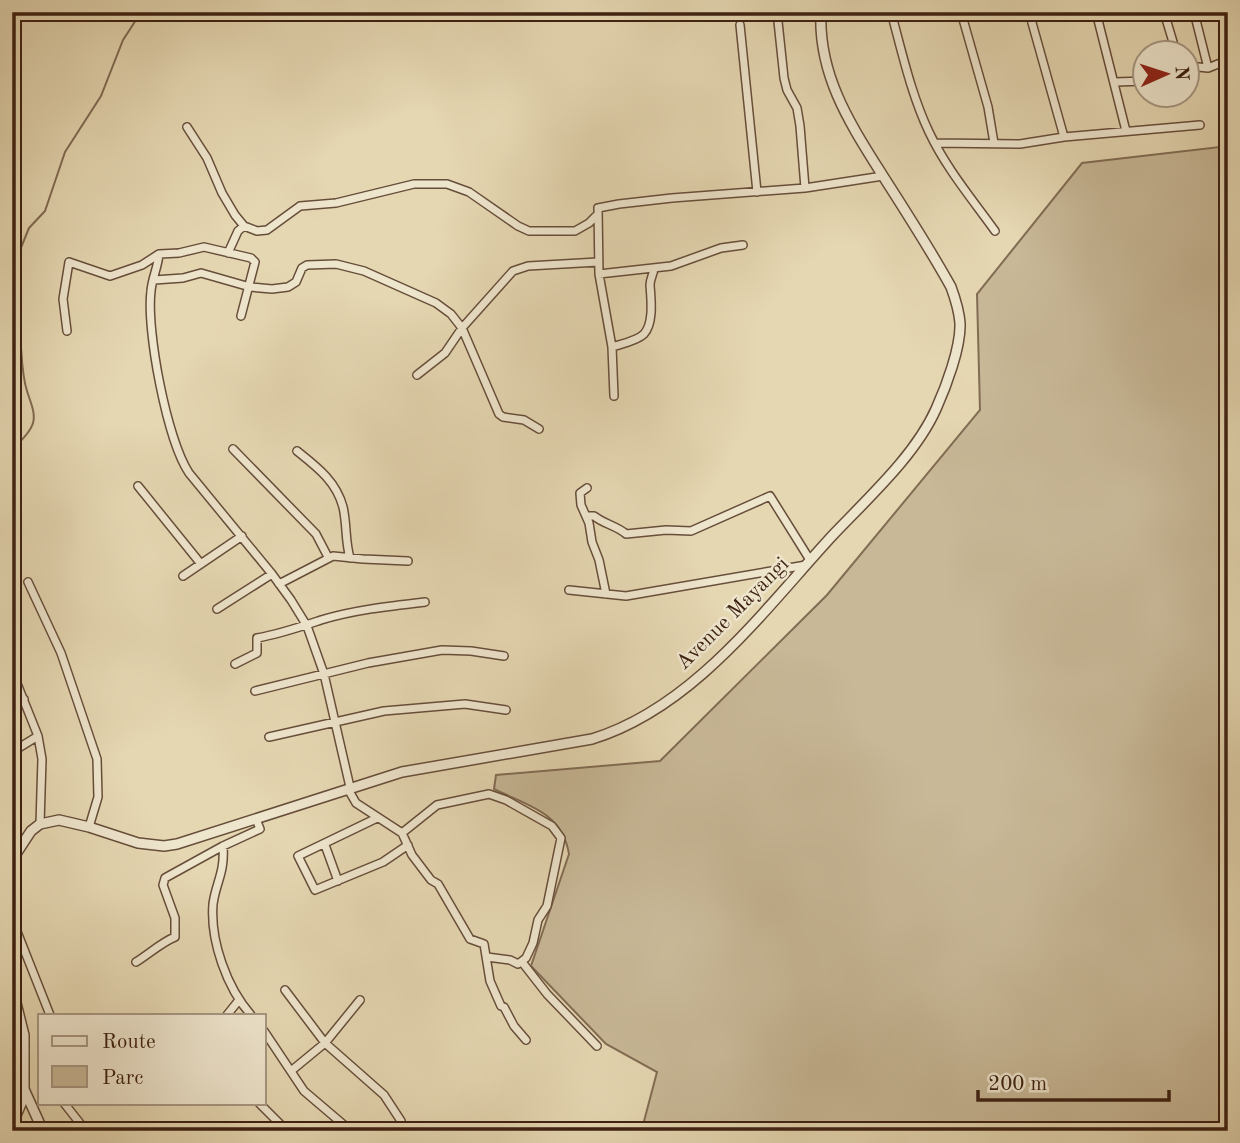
<svg xmlns="http://www.w3.org/2000/svg" width="1240" height="1143" viewBox="0 0 1240 1143" font-family="'Old Standard TT',serif">
<style>
.green{fill:#c8b897;stroke:#826c54;stroke-width:2}
.lines{fill:none;stroke-linecap:round;stroke-linejoin:round}
.stream{stroke:#806952;stroke-width:2}
.minor-casing{stroke:#674e3a;stroke-width:10}
.tertiary-casing{stroke:#674e3a;stroke-width:12}
.minor{stroke:#eee5cd;stroke-width:7}
.tertiary{stroke:#eee5cd;stroke-width:9}
.labels{text-anchor:middle;dominant-baseline:central;stroke-width:5;stroke-linejoin:round;paint-order:stroke}
.street-label{font-size:21px;fill:#3d2112;stroke:#eee5cd}
</style>
<rect width="100%" height="100%" fill="#e5d7b2"/>
<filter id="stains"><feTurbulence type="fractalNoise" baseFrequency=".00286" numOctaves="4"/><feColorMatrix values="0 0 0 0 .2 0 0 0 0 .09 0 0 0 0 .02 0 0 0 .5 -.17"/></filter>
<radialGradient id="worn" r=".72"><stop offset=".6" stop-color="#630" stop-opacity="0"/><stop offset="1" stop-color="#630" stop-opacity=".3"/></radialGradient>
<path class="green" d="M 1228,146 L 1228,1131 L 638,1131 L 643,1125 L 657,1072 L 606,1044 L 531,966 L 569,854 C 562,812 528,806 494,789 L 496,775 L 660,761 L 827,595 L 980,410 L 977,294 L 1082,163 Z"/>
<g class="lines">
<path class="stream" d="M 12,295 L 16,260 L 29,228 L 45,211 L 65,152 L 101,96 L 123,40 L 136,20 L 145,12
M 12,305 C 25,330 18,363 27,391 C 30,401 36,413 33,423 C 30,433 19,443 12,449"/>
<defs>
<path id="minor" d="M 777,12 L 784,78 L 787,90 L 797,108 L 800,126 L 805,188
M 891,12 C 902,52 911,94 929,132 C 946,168 972,199 995,231
M 961,12 L 988,107 L 994,143
M 1029,12 L 1064,137 L 1200,125
M 1096,12 L 1126,131
M 1164,12 L 1176,52
M 1194,12 L 1208,68
M 740,25 L 757,192
M 1188,66 L 1208,68 L 1228,60
M 1115,82 L 1146,81
M 187,127 L 207,158 L 222,193 L 235,215 L 244,226 L 257,231 L 267,230 L 300,206 L 336,203 L 414,184 L 447,184 L 469,192 L 518,226 L 529,231 L 575,231 L 589,223 L 596,216
M 935,143 L 1020,144 L 1064,137
M 228,253 L 238,231 L 244,226
M 159,254 C 158,267 152,278 151,291 C 146,330 167,440 189,473 L 272,574 L 291,600 L 307,626 L 324,674 L 350,787
M 599,274 L 671,266 L 721,248 L 743,245
M 154,280 L 183,278 L 201,273 L 250,287 L 272,289 L 288,287 L 296,282 L 302,268 L 307,265 L 336,264 L 364,271 L 436,303 L 451,314 L 462,328 L 499,414 L 503,417 L 524,420 L 539,429
M 67,331 L 63,299 L 69,262 L 110,276 L 142,265 L 159,254 L 179,253 L 204,247 L 251,258 L 255,262 L 241,316
M 612,347 C 621,344 637,341 644,334 C 654,323 651,299 650,285 C 650,279 653,275 654,269
M 417,375 L 445,353 L 462,328 L 513,271 L 528,266 L 598,262
M 614,396 L 612,347 L 599,274 L 598,208 L 619,204 L 672,198 L 805,188 L 883,176
M 233,449 L 316,534 L 328,557
M 297,451 C 317,467 336,481 343,507 C 347,524 345,541 350,558
M 138,486 L 201,564
M 587,488 L 580,493 L 581,505 L 589,523 L 592,542 L 599,560 L 606,594
M 587,516 L 594,516 C 604,524 617,526 626,534 L 666,530 L 691,531 L 770,496 L 810,560
M 183,576 L 242,536
M 28,582 L 61,653 L 97,759 L 98,797 L 89,827
M 279,584 L 333,556 L 363,559 L 408,561
M 569,590 L 626,596 L 806,565
M 217,609 L 272,574
M 235,664 L 257,653 L 257,638 C 280,634 300,627 321,620 C 354,610 390,606 425,602
M 12,671 L 38,736 L 42,759 L 40,824
M 255,691 L 368,663 L 442,650 L 471,651 L 504,656
M 12,708 L 24,699
M 269,737 L 384,711 L 465,704 L 506,710
M 12,752 L 38,736
M 348,789 L 356,803 L 402,833 L 412,855 L 431,880 L 438,884 L 470,939 L 484,944 L 490,981 L 501,1006 L 504,1007 L 514,1026 L 526,1040
M 377,818 L 298,856 L 315,890 L 383,862 L 408,845
M 402,833 L 437,805 L 489,794 L 506,800 L 552,826 L 561,838 L 547,906 L 538,920 L 533,943 L 526,958 L 518,964 L 510,960 L 487,957
M 325,845 L 338,881
M 223,846 C 225,873 216,882 213,904 C 210,941 227,988 251,1015
M 12,919 L 50,1015
M 136,962 C 149,954 162,942 175,937 L 175,918 L 163,885 L 165,878 L 223,846 L 260,829 L 256,819
M 522,962 L 547,994 L 597,1046
M 285,990 L 325,1043 L 360,1000
M 227,1015 L 239,1000
M 264,1031 L 304,1091 L 351,1131
M 291,1071 L 325,1043 L 384,1095 L 401,1121
M 64,1103 L 86,1131
M 259,1103 L 287,1131
M 12,1127 L 26,1095"/>
<path id="tertiary" d="M 12,860 L 31,831 L 40,824 L 59,820 L 89,827 L 138,843 L 164,846 L 177,844 L 402,772 L 592,739 C 693,708 763,611 832,536 C 867,499 915,456 936,409 C 946,387 961,347 960,323 C 959,310 955,298 951,287 C 930,249 906,212 883,176 C 851,125 818,76 821,12
M 12,987 L 24,1035 L 24,1089 L 43,1131"/>
</defs>
<use href="#minor" class="minor-casing"/>
<use href="#tertiary" class="tertiary-casing"/>
<use href="#minor" class="minor"/>
<use href="#tertiary" class="tertiary"/>
</g>
<g class="labels">
<g class="street-label">
<text transform="translate(733 614) rotate(-45)">Avenue Mayangi</text>
</g>
</g>
<rect width="1240" height="1143" fill="none" stroke="#e5d7b2" stroke-width="42"/>
<rect x="14" y="14" width="1212" height="1115" fill="none" stroke="#3d2112" stroke-width="3.5"/>
<rect x="21" y="21" width="1198" height="1101" fill="none" stroke="#3d2112" stroke-width="2"/>
<rect x="38" y="1014" width="228" height="91" fill="#eee5cd" stroke="#a79782" stroke-width="2"/>
<rect x="52" y="1036" width="35" height="10" fill="#eee5cd" stroke="#a79782" stroke-width="2"/>
<text x="102" y="1048" font-size="21" fill="#3d2112">Route</text>
<rect x="52" y="1066" width="35" height="21" fill="#c8b897" stroke="#a79782" stroke-width="2"/>
<text x="102" y="1084" font-size="21" fill="#3d2112">Parc</text>
<g transform="translate(1166 74) rotate(87)"><circle r="33" fill="#eee5cd" stroke="#a79782" stroke-width="2"/>
<path d="M0-5L12 26L0 18L-12 26Z" fill="#8f2418"/>
<text y="-10" font-size="19" font-weight="bold" text-anchor="middle" fill="#3d2112">N</text>
</g>
<path d="M978 1090v10h191v-10" fill="none" stroke="#3d2112" stroke-width="3.5"/>
<text x="988" y="1090" font-size="21" fill="#3d2112" stroke="#eee5cd" stroke-width="5" paint-order="stroke">200 m</text>
<rect width="100%" height="100%" filter="url(#stains)"/>
<rect width="100%" height="100%" fill="url(#worn)"/>
</svg>
